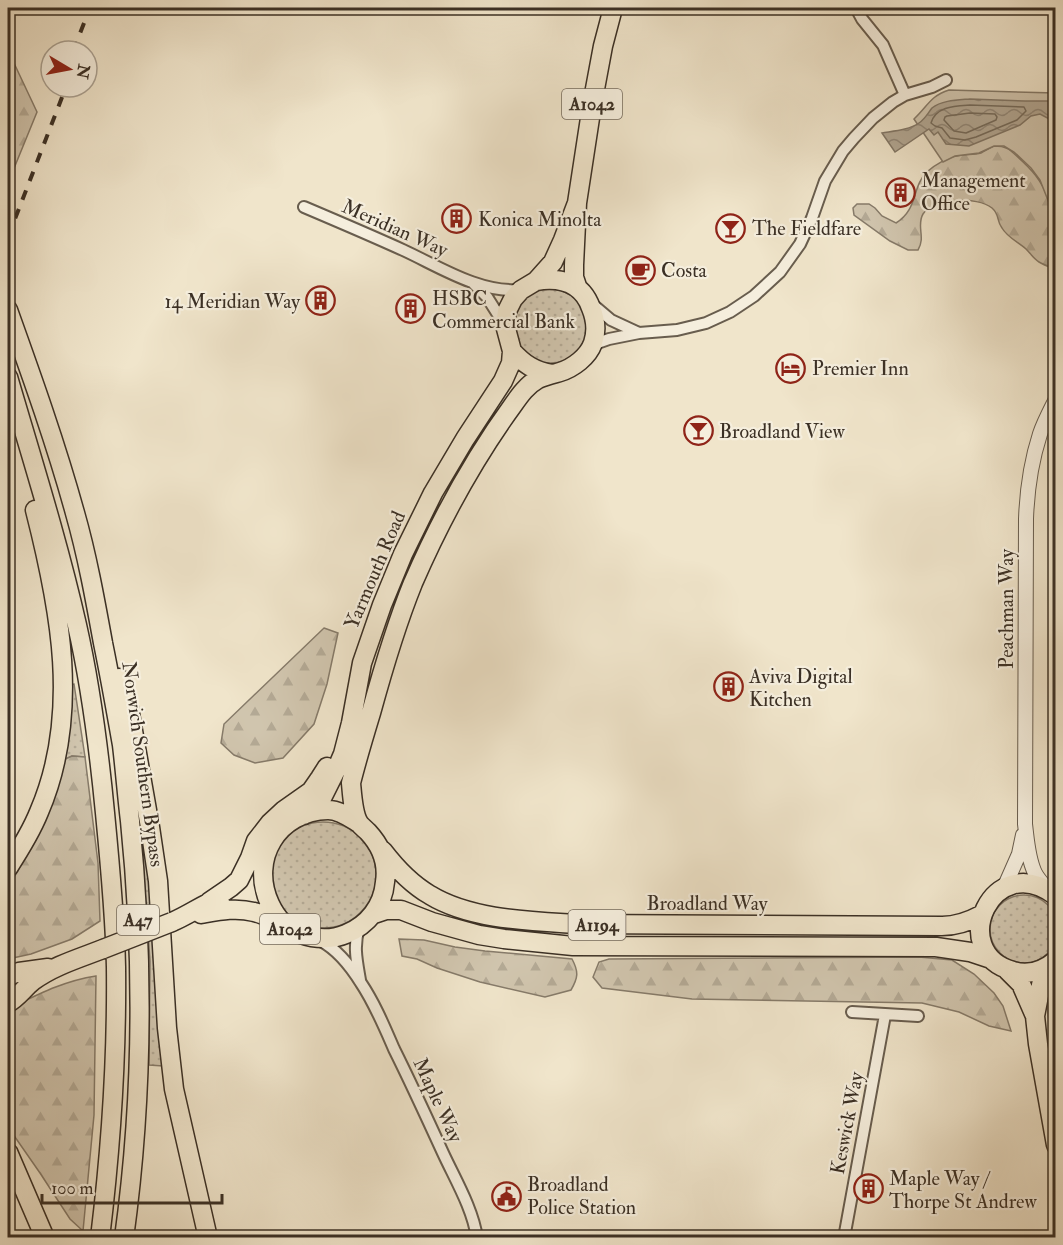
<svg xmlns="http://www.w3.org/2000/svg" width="1063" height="1245" viewBox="0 0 1063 1245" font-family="'IM FELL Double Pica',serif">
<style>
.grass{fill:url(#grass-dots);stroke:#867b6a;stroke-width:1.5}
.forest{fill:url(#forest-firs);stroke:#867b6a;stroke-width:1.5}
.green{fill:#d1c6af;stroke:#867b6a;stroke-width:1.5}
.water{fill:url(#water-waves);stroke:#827767;stroke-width:1.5}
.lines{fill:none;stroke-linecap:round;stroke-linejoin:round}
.shore{stroke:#766c5c;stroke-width:1.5}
.minor-casing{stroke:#685d4e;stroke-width:14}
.tertiary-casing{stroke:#685d4e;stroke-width:16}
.trunk-casing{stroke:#3b3025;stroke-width:21}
.minor{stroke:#f5eedd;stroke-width:10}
.tertiary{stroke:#f5eedd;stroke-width:14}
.trunk{stroke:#f0e5cb;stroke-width:18}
.rail{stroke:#3b3025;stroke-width:4;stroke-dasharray:10 10;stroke-linecap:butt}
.trunk-bridge-casing{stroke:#3b3025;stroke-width:21;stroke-linecap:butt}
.trunk-bridge{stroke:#f0e5cb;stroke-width:18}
.labels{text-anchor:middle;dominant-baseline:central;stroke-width:4.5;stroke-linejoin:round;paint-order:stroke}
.shield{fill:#f5eedd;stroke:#73695c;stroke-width:1.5}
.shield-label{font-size:18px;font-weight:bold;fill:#3b3025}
.poi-label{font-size:20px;fill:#3b3025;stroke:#f5eedd;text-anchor:start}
.street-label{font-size:20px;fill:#3b3025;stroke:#f5eedd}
</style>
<defs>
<pattern id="grass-dots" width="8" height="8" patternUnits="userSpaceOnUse" patternTransform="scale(1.5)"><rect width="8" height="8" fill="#d1c6af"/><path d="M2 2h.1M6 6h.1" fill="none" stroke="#b4aa96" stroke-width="1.8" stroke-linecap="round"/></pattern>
<pattern id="forest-firs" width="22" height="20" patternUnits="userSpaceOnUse" patternTransform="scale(1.5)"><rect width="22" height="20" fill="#d1c6af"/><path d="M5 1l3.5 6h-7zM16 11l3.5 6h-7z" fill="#b4aa96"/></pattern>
<pattern id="water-waves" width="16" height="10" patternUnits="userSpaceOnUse" patternTransform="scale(1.5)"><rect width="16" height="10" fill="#b2a793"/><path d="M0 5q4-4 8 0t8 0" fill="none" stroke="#928878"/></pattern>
</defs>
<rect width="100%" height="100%" fill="#f0e5cb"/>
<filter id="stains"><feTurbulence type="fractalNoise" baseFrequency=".00333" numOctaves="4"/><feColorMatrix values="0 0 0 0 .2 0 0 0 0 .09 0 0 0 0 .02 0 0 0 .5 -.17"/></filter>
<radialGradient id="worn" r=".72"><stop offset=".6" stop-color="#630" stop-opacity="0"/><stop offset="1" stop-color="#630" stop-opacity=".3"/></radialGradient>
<path class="grass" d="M513 326a37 37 0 1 1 74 0a37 37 0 1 1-74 0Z
M 74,684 L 85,757 L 72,756 L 61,761 L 68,685 Z
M270 875a53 53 0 1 1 106 0a53 53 0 1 1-106 0Z
M 146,833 L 163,1066 L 149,1065 L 150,961 L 141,834 Z
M990 929a34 34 0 1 1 68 0a34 34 0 1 1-68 0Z"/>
<path class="forest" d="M 13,61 L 37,112 L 8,183 L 8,63 Z
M 994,146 C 1009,146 1011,151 1022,161 C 1036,174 1045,186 1050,205 C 1052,213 1052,221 1055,228 L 1055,269 C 1050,267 1044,265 1039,262 C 1034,259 1030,253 1026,249 C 1018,242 1007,237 1002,228 C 996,220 1000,215 992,208 C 977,196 934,198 923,214 C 916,226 926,237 918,250 L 908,250 L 890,241 L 854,215 L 853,208 L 857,204 L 869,204 L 875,208 L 882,216 L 896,223 C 919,209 911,186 928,171 C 935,165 948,157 957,156 C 965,154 973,155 981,153 C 985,151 989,148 994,146 Z
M 324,628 L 338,633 L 327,684 L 314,724 L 283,758 L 255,763 L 234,755 L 221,743 L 224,724 Z
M 72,756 L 85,757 L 98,863 L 100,921 L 72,939 L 31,954 L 8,959 L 8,886 L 18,871 L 61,761 Z
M 399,939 L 424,940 L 455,947 L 485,951 L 572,959 C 579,972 578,978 571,990 L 545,997 L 480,982 L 437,968 L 417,959 L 402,956 Z
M 919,957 L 952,960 L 974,974 L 994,993 L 1003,1006 L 1011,1031 L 989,1026 L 959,1012 L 922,1003 L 692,999 L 602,988 L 593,977 L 599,962 L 609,959 Z
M 96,976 L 94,1115 L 83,1231 L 70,1219 L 40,1173 L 8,1127 L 8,1009 C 37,995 63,981 96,976 Z
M 1055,983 L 1055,1025 L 1050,1028 C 1047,1010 1046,999 1055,983 Z"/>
<path class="green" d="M 949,90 L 1055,93 L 1055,228 L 1053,223 L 1051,208 L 1040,180 L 1031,168 L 1014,152 L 1004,146 L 994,146 L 979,153 L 955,156 L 943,162 L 914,119 C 928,106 930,96 949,90 Z"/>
<path class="water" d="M 970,99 L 1025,101 L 1055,101 L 1055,122 L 1040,114 L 1031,116 L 1020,125 L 969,146 L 946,144 L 938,132 L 934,135 L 929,129 L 895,152 L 882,133 C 894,131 909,130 919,123 C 925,119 928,113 932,108 C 942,100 958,100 970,99 Z"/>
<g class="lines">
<path class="shore" d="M 970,105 L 1024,107 L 1026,111 L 1017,120 L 976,137 L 965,140 L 950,138 L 942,128 L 935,126 L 931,123 C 936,106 955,106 970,105 Z
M 970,113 L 995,114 L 997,117 L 996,120 L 966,133 L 954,131 L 944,120 L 945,117 L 947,116 Z"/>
<defs>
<path id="minor" d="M 856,8 L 862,19 L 883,45 L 905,95
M 304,207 C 337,221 370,235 403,250 C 440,267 479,293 521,290
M 474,284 L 487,297 L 504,324
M 591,303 L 611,320 L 639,333
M 592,345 L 609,339 L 639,333 L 677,330 L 706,323 L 730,312 L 754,296 L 780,272 L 800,244 L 812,218 L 825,181 L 843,151 L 854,138 L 873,118 L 893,102 L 905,95 L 932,87 L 946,80
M 359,928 C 353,946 357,962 360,980
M 321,941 C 338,950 351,967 361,983 C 375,1004 384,1026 394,1049 C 411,1083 427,1118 443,1153 C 455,1179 473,1209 477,1238
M 852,1012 L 918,1016
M 844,1238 L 885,1015"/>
<path id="tertiary" d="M 1004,888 L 1019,854 L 1023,835
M 1047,889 C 1043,884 1038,879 1035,873 C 1028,859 1027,840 1025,824 L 1026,519 C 1027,490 1031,462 1040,434 C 1044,422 1050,411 1056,399"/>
<path id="trunk" d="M 577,286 L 574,277 L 574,265 L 577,203 L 592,105 L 603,46 L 613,8
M 8,310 C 32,377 56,444 75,513 C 87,555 95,599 103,643 C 110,677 116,711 122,745 C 125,770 127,796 130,821 C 144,959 143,1100 124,1238
M 512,351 C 524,364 534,371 552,374
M 8,377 C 32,459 58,541 77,625 C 91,687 99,750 105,813 C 110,864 115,915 116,967 C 117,1057 111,1148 100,1238
M 119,678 L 129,708 L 150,827 L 158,881 L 167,1028 L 174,1089 L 208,1238
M 304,815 L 322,798 L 337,768 L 343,754 L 351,723 L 362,663 L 382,605 L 403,554 L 433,493 L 465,439 L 503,381 L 511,363 L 512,351 L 505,325 L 507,311 L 513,299 L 521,290 L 536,281 L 553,262 L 563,240 L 577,203
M 357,822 C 349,817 339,810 328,810 C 278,811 249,859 270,904 C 277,919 286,928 301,934 C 315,939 332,940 346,934 C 368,925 383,906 385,882 C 388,863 381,846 368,832 C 365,829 361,826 359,823 C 353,814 352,793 351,783 C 357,759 364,736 371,713 C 383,669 396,625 413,583 C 440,521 473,460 513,405 C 520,395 527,385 538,379 C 545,376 553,374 560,372 C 573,368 588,357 593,343 C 597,331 596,320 591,308 C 582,282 560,277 536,281
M 383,851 C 396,868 411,884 430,895 C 471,920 531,921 578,924 L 942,926 C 956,926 968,922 981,915
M 8,868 C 19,851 31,832 39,812 C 81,715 60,608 35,510
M 1056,896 C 992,847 946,953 1013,971 C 1029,976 1043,971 1056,960
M 209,902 L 231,887 L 239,880 L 250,858 L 256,841 L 270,823 L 284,810 L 311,791 L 320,778 L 327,767
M 201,914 C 218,911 236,907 254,912 C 263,914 272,919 280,922
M 374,914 L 386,910 L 401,910 L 432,922 L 479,935 L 504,939 L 573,946 L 936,947 L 970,952 L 991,959
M 172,922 C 189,915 203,904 220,898
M 1050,965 L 1041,985 L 1035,1016 L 1038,1044 L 1056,1145
M 1007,970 L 1021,984 L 1035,1016
M 8,976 L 19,972 L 48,968
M 8,1003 C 18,998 24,988 33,981 C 53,966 80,958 103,949
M 8,1152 L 45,1238"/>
</defs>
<use href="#minor" class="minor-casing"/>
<use href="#tertiary" class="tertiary-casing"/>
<use href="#trunk" class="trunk-casing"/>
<use href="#minor" class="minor"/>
<use href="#tertiary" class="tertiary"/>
<use href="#trunk" class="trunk"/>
<path class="rail" d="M 73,51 L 90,8
M 8,237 L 66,87"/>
<defs>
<path id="trunk-bridge" d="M 103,949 L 172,922"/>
</defs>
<use href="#trunk-bridge" class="trunk-bridge-casing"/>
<use href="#trunk-bridge" class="trunk-bridge"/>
</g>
<defs>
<symbol id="building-ring" viewBox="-11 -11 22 22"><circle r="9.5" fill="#f5eedd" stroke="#8f2418" stroke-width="1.5"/><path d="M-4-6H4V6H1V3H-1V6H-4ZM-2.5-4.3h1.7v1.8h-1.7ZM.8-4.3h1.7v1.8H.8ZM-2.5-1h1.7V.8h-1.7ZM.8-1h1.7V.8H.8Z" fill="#8f2418"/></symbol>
<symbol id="bar-ring" viewBox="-11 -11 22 22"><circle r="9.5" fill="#f5eedd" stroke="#8f2418" stroke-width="1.5"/><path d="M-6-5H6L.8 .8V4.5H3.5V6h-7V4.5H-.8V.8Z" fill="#8f2418"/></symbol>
<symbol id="cafe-ring" viewBox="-11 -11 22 22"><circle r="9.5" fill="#f5eedd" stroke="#8f2418" stroke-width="1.5"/><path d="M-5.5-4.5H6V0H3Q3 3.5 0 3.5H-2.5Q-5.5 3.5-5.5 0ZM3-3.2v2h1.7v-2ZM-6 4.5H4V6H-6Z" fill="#8f2418"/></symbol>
<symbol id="hotel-ring" viewBox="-11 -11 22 22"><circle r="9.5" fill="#f5eedd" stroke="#8f2418" stroke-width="1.5"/><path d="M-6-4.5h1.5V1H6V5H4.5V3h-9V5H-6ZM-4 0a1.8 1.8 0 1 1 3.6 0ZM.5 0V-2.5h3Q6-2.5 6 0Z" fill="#8f2418"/></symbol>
<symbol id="civic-ring" viewBox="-11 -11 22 22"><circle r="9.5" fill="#f5eedd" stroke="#8f2418" stroke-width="1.5"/><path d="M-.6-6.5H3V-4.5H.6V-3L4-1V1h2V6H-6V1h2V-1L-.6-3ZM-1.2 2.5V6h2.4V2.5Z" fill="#8f2418"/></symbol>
</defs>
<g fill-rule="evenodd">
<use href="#building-ring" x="884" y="176" width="33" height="33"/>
<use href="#building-ring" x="440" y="202" width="33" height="33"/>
<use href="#bar-ring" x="714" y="212" width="33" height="33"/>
<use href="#cafe-ring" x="624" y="254" width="33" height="33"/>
<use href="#building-ring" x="304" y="284" width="33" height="33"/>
<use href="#building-ring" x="394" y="292" width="33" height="33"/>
<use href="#hotel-ring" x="774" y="352" width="33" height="33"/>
<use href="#bar-ring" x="682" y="414" width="33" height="33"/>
<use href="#building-ring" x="712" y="670" width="33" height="33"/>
<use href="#building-ring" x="852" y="1172" width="33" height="33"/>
<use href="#civic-ring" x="490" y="1180" width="33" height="33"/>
</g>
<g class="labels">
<g class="shield">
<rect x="562" y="89" width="60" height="30" rx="4.5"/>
<rect x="117" y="905" width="42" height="30" rx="4.5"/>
<rect x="568.5" y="910" width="57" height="30" rx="4.5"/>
<rect x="260" y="914" width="60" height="30" rx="4.5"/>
</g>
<g class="shield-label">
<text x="592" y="104">A1042</text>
<text x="138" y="920">A47</text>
<text x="597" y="925">A1194</text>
<text x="290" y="929">A1042</text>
</g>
<g class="poi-label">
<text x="921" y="180">Management<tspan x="921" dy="23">Office</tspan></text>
<text x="478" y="219">Konica Minolta</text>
<text x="752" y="228">The Fieldfare</text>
<text x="661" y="270">Costa</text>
<text x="432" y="298">HSBC<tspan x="432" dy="23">Commercial Bank</tspan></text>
<text x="300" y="301" text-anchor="end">14 Meridian Way</text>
<text x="812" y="368">Premier Inn</text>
<text x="719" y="431">Broadland View</text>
<text x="749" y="676">Aviva Digital<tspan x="749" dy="23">Kitchen</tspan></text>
<text x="889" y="1178">Maple Way /<tspan x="889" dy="23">Thorpe St Andrew</tspan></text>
<text x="527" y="1184">Broadland<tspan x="527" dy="23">Police Station</tspan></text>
</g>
<g class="street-label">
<text transform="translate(395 228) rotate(24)">Meridian Way</text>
<text transform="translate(375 570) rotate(-67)">Yarmouth Road</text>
<text transform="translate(1006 609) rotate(-90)">Peachman Way</text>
<text transform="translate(143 764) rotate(82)">Norwich Southern Bypass</text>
<text x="707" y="903">Broadland Way</text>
<text transform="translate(438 1100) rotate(65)">Maple Way</text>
<text transform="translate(847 1123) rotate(-79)">Keswick Way</text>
</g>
</g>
<rect width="1063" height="1245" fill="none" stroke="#f0e5cb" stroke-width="30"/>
<rect x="9" y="9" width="1045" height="1227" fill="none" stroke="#3b3025" stroke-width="3"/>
<rect x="15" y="15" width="1033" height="1215" fill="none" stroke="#3b3025" stroke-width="1.5"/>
<g transform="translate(69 69) rotate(100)"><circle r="28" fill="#f5eedd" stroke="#aba293" stroke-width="1.5"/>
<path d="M0-4.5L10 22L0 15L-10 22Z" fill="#8f2418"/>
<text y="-9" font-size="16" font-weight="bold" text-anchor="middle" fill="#3b3025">N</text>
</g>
<path d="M42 1194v9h180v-9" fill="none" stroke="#3b3025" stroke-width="3"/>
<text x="51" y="1194" font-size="18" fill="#3b3025" stroke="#f5eedd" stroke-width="4.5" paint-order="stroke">100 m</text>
<rect width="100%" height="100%" filter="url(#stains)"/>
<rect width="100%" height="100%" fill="url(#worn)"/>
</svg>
